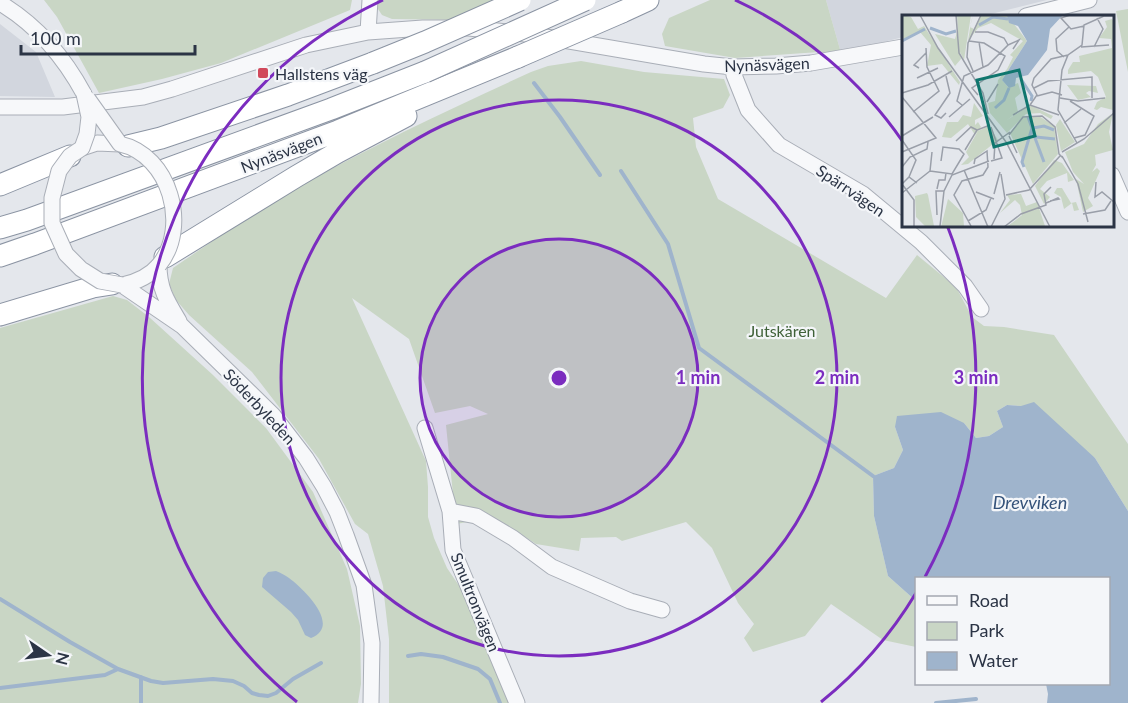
<svg xmlns="http://www.w3.org/2000/svg" width="1128" height="703" viewBox="0 0 1128 703" font-family="Lato,sans-serif">
<style>
.built{fill:#d2d6de}
.green{fill:#c9d6c5}
.water{fill:#9fb4cc}
.lines{fill:none;stroke-linecap:round;stroke-linejoin:round}
.stream{stroke:#9fb4cc;stroke-width:4}
.minor-casing{stroke:#a9aeb7;stroke-width:17}
.highway-casing{stroke:#8b94a3;stroke-width:23}
.minor{stroke:#f7f8fa;stroke-width:15}
.highway{stroke:#fff;stroke-width:21}
.minor-bridge-casing{stroke:#a9aeb7;stroke-width:17;stroke-linecap:butt}
.highway-bridge-casing{stroke:#8b94a3;stroke-width:23;stroke-linecap:butt}
.minor-bridge{stroke:#f7f8fa;stroke-width:15}
.highway-bridge{stroke:#fff;stroke-width:21}
.ring{fill:none;stroke:#7b2cbf;stroke-width:3}
.poi-dot{fill:#d1495b;stroke:#f4f6f9;stroke-width:2}
.labels{text-anchor:middle;dominant-baseline:central;stroke-width:4.5;stroke-linejoin:round;paint-order:stroke}
.street-label{font-size:16px;fill:#2b3445;stroke:#f4f6f9}
.poi-label{font-size:16px;fill:#2b3445;stroke:#f4f6f9;text-anchor:start}
.park-label{font-size:16px;fill:#3f6138;stroke:#f4f6f9}
.water-label{font-size:18px;font-style:italic;fill:#34527a;stroke:#f4f6f9}
.inset-river{fill:none;stroke:#9fb4cc;stroke-width:3}
.inset-road{fill:none;stroke:#9a9fa9;stroke-width:1.5}
.view{fill:#0f766e;fill-opacity:0.15;stroke:#0f766e;stroke-width:3}
.inset-edge{fill:none;stroke:#2b3445;stroke-width:3}
.centre{fill:#7b2cbf;stroke:#f4f6f9;stroke-width:3}
.ring-label{font-size:18px;text-anchor:middle;font-weight:bold;fill:#7b2cbf;stroke:#f4f6f9;stroke-width:4.5;stroke-linejoin:round;paint-order:stroke}
</style>
<rect width="100%" height="100%" fill="#e4e7ec"/>
<path class="built" d="M 826,0 L 1047,0 L 983,16 L 903,16 L 903,37 L 841,53 Z
M 0,24 L 36,52 L 55,97 L 0,96 Z"/>
<path class="green" d="M 44,0 L 352,0 L 350,10 L 221,63 L 162,79 L 99,93 L 57,17 Z
M 377,0 L 505,0 L 459,20 L 392,19 L 382,15 L 376,6 Z
M 710,0 L 826,0 L 841,53 L 819,52 L 735,58 L 665,46 L 662,34 L 669,18 Z
M 1128,9 L 1128,72 L 1116,11 Z
M 581,61 L 644,72 L 724,79 L 730,95 L 723,108 L 693,118 L 696,147 L 718,199 L 886,298 L 917,255 L 956,287 L 972,317 L 984,326 L 1004,327 L 1054,335 L 1128,444 L 1128,511 L 1095,458 L 1021,406 L 1007,405 L 997,411 L 1003,427 L 989,436 L 976,438 L 964,423 L 895,427 L 903,450 L 894,468 L 873,476 L 874,516 L 888,576 L 916,601 L 916,647 L 883,640 L 831,604 L 805,636 L 753,652 L 744,638 L 754,624 L 738,603 L 712,548 L 686,522 L 622,541 L 616,537 L 581,538 L 579,551 L 536,544 L 507,525 L 473,521 L 456,524 L 446,425 L 488,414 L 470,406 L 435,413 L 409,339 L 352,298 L 426,461 L 428,487 L 428,517 L 434,538 L 447,568 L 460,587 L 511,703 L 389,703 L 389,639 L 383,586 L 368,534 L 355,524 L 319,459 L 252,372 L 189,315 L 176,300 L 169,284 L 173,268 C 214,240 256,211 300,186 C 375,144 453,108 531,72 L 548,66 Z
M 113,296 L 127,300 L 149,317 L 213,375 L 266,428 L 313,492 L 347,569 L 360,626 L 361,684 L 358,703 L 0,703 L 0,328 Z"/>
<path class="water" d="M 1034,402 L 1095,458 L 1128,511 L 1128,703 L 1047,703 L 1048,694 L 1046,684 L 1108,684 L 1108,578 L 916,578 L 916,601 L 888,576 L 874,516 L 873,476 L 894,468 L 903,450 L 895,427 L 897,416 L 941,412 L 964,423 L 976,438 L 989,436 L 1003,427 L 997,411 L 1007,405 L 1021,406 Z
M 276,571 C 281,573 285,575 289,578 C 304,589 342,626 311,638 L 305,635 L 298,620 L 291,612 L 262,587 L 263,578 L 268,572 Z"/>
<g class="lines">
<path class="stream" d="M 534,83 L 560,117 L 600,175
M 621,171 L 668,244 L 699,348 L 873,476
M 0,599 L 70,642 L 118,669 L 151,681 L 163,683 L 213,679 L 233,681 L 244,686 L 252,693 L 259,695 L 268,696 L 276,693 L 293,679 L 321,663
M 408,656 L 421,654 L 443,657 L 478,669 L 490,679 L 500,703
M 0,688 L 105,675 L 118,669
M 141,703 L 141,677
M 936,703 L 976,699"/>
<defs>
<path id="minor" d="M 0,3 C 37,25 64,57 84,94
M 1026,16 L 1089,0
M 368,32 L 370,0
M 733,67 L 734,75 L 748,110 L 779,145 L 863,194 L 921,242 L 965,286 L 981,309
M 0,107 L 63,107 L 143,97 L 172,89 L 306,45 L 368,32 L 423,28 L 469,28 L 534,35 L 704,64 L 733,67 L 776,66 L 811,63 L 903,47
M 82,148 L 97,143 L 120,144
M 1112,175 L 1128,212
M 159,265 C 159,289 167,301 179,321
M 122,285 L 182,326 L 273,415 L 306,458 L 324,487 L 337,512 L 346,535 L 364,585 L 372,643 L 371,703
M 122,285 C 137,282 149,277 159,265
M 425,428 L 450,511 L 453,550 L 517,703
M 450,511 L 476,516 L 513,538 L 552,567 L 630,601 L 662,610"/>
<path id="highway" d="M 622,12 L 648,0
M 128,146 L 161,138 L 288,95 L 373,63
M 0,185 L 70,156
M 0,228 L 27,220 L 331,109 L 425,72
M 0,256 L 35,244 L 338,131 L 518,57
M 165,257 L 297,176 L 338,152 L 406,116
M 0,315 L 93,287 L 112,284"/>
</defs>
<use href="#minor" class="minor-casing"/>
<use href="#highway" class="highway-casing"/>
<use href="#minor" class="minor"/>
<use href="#highway" class="highway"/>
<defs>
<path id="minor-bridge" d="M 84,94 L 89,117 L 87,134 L 82,148 L 70,156 L 59,171 L 52,198 L 52,223 L 66,254 L 81,269 L 100,281 L 122,285
M 88,99 L 120,144 C 170,155 190,227 159,265"/>
<path id="highway-bridge" d="M 518,57 L 622,12
M 373,63 L 425,42 L 520,0
M 425,72 L 585,0"/>
</defs>
<use href="#minor-bridge" class="minor-bridge-casing"/>
<use href="#highway-bridge" class="highway-bridge-casing"/>
<use href="#minor-bridge" class="minor-bridge"/>
<use href="#highway-bridge" class="highway-bridge"/>
</g>
<circle cx="559" cy="378" r="139" fill="#7b2cbf" fill-opacity=".12"/>
<g class="ring">
<circle cx="559" cy="378" r="139"/>
<circle cx="559" cy="378" r="278"/>
<path d="M916 593A417 417 0 0 1 821 702M297 702A417 417 0 0 1 383 0M735 0A417 417 0 0 1 903 142M947 225A417 417 0 0 1 925 577"/>
</g>
<rect class="poi-dot" x="257" y="67" width="12" height="12" rx="3"/>
<g class="labels">
<g class="street-label">
<text transform="translate(767 64) rotate(-2)">Nynäsvägen</text>
<text transform="translate(281 152) rotate(-21)">Nynäsvägen</text>
<text transform="translate(851 190) rotate(34)">Spärrvägen</text>
<text transform="translate(260 406) rotate(47)">Söderbyleden</text>
<text transform="translate(476 602) rotate(68)">Smultronvägen</text>
</g>
<g class="poi-label">
<text x="275" y="73">Hallstens väg</text>
</g>
<g class="park-label">
<text x="782" y="330">Jutskären</text>
</g>
<g class="water-label">
<text x="1030" y="502">Drevviken</text>
</g>
</g>
<g transform="translate(902 15)">
<rect width="212" height="212" fill="#e4e7ec"/>
<path d="M 0,0 L 9,2 L 16,14 L 22,11 L 58,67 L 57,70 L 40,49 L 25,51 L 29,30 L 18,17 L 0,27 ZM 55,0 L 69,0 L 62,45 L 57,35 ZM 71,0 L 68,12 L 72,14 L 79,0 L 113,0 L 112,9 L 125,26 L 100,65 L 106,72 L 116,68 L 119,78 L 113,83 L 116,97 L 105,105 L 128,90 L 151,101 L 149,104 L 138,98 L 124,99 L 105,118 L 88,98 L 86,88 L 93,86 L 96,65 L 105,54 L 111,42 L 108,40 L 121,26 L 89,8 L 76,13 L 66,26 L 69,7 ZM 210,4 L 212,7 L 211,95 L 199,92 L 195,95 L 192,94 L 195,87 L 204,82 L 196,62 L 189,56 L 166,59 L 166,55 L 171,47 L 178,47 L 177,41 L 210,33 L 209,24 L 197,23 L 205,12 L 203,6 ZM 55,17 L 59,44 L 53,51 L 33,19 L 53,24 ZM 165,70 L 194,71 L 196,78 L 187,76 L 184,78 L 189,82 L 176,85 ZM 72,88 L 81,101 L 73,105 L 73,110 L 76,107 L 79,112 L 73,120 L 66,109 L 49,123 L 40,122 L 45,107 L 56,107 L 61,100 L 69,102 ZM 211,98 L 207,117 L 211,135 L 193,140 L 194,150 L 190,157 L 195,153 L 198,156 L 186,183 L 191,191 L 181,197 L 174,164 L 182,169 L 171,157 L 163,137 L 182,129 L 196,109 ZM 137,101 L 152,111 L 156,139 L 131,169 L 108,118 L 120,103 ZM 158,104 L 173,127 L 159,136 L 154,110 ZM 87,111 L 96,125 L 66,149 L 59,150 L 67,142 L 64,137 L 76,116 ZM 152,145 L 160,148 L 172,165 L 166,167 L 165,158 L 145,166 L 138,174 L 148,182 L 142,189 L 133,171 ZM 155,173 L 160,173 L 169,188 L 174,187 L 177,195 L 172,196 L 170,188 L 162,194 L 159,182 L 152,178 ZM 25,178 L 26,180 L 32,211 L 23,211 L 14,202 L 13,181 ZM 119,179 L 124,191 L 135,187 L 143,211 L 106,211 L 120,200 L 118,190 L 113,185 L 98,198 L 108,185 L 105,180 ZM 46,184 L 61,198 L 62,211 L 39,212 Z" fill="#c9d6c5"/>
<path d="M 105,0 L 161,0 L 148,14 L 145,35 L 126,60 L 114,63 L 113,71 L 107,73 L 100,65 L 125,26 L 116,11 L 107,8 Z" fill="#9fb4cc"/>
<path class="inset-river" d="M 77,10 L 91,2 L 106,4M 28,13 L 44,19 L 54,16M 0,26 L 23,14M 119,64 L 130,81 L 129,86M 93,93 L 102,85 L 107,73M 131,113 L 142,111 L 152,115M 130,115 L 142,147M 134,122 L 153,124M 122,152 L 120,147 L 130,113 L 126,102"/>
<path class="inset-road" d="M 18,0 L 36,33 L 104,127 L 148,212M 54,0 L 57,38 L 81,78 L 86,99M 168,0 L 159,3 L 169,14 L 182,11M 67,26 L 82,28 L 103,41 L 96,55 L 70,73 L 76,80M 77,27 L 81,52M 106,30 L 117,25 L 111,34M 179,32 L 207,30M 192,32 L 201,14 L 195,3M 162,42 L 155,36 L 154,24 L 167,12M 17,53 L 12,50 L 24,38M 71,56 L 65,42 L 66,28 L 79,0M 44,61 L 48,78 L 33,100 L 39,103 L 44,98M 15,63 L 36,53M 132,73 L 146,66 L 190,62 L 190,83M 0,78 L 26,70 L 50,56M 135,81 L 150,77 L 160,80M 0,82 L 34,123 L 0,137M 158,83 L 176,86 L 203,83M 168,86 L 192,101 L 183,120 L 172,123M 85,87 L 96,69M 60,90 L 55,86 L 62,61 L 86,50 L 106,30 L 102,23 L 86,17 L 73,17M 128,90 L 135,80 L 130,70 L 132,63 L 149,44 L 166,40M 11,97 L 37,76 L 25,52 L 24,33M 111,100 L 128,90 L 157,100M 47,102 L 68,84M 162,108 L 179,94M 107,120 L 121,102 L 140,101 L 153,112 L 157,139 L 161,143M 0,121 L 31,102M 107,121 L 115,138M 0,125 L 14,145 L 7,162M 54,126 L 69,112 L 75,115M 175,128 L 156,95 L 160,55 L 166,40 L 180,30 L 182,10 L 202,1 L 212,1M 63,135 L 75,115 L 88,110M 160,137 L 182,124 L 212,98M 160,141 L 176,169 L 186,207M 92,144 L 93,128 L 108,117M 89,146 L 100,143 L 89,112M 0,152 L 8,142 L 25,134 L 26,127M 62,155 L 86,212M 28,156 L 50,159 L 62,139 L 57,134 L 41,132 L 39,146M 28,156 L 30,137M 194,167 L 193,182 L 200,177 L 212,187M 0,169 L 12,185 L 12,212M 0,169 L 7,162 L 15,168M 35,174 L 37,165 L 43,165 L 44,158M 74,177 L 92,184M 0,178 L 28,156M 92,179 L 98,157M 104,180 L 127,175 L 158,141M 144,188 L 149,186 L 156,183 L 157,184 L 148,186M 181,199 L 203,195 L 209,186M 35,200 L 34,176 L 42,176M 66,206 L 84,195 L 89,183M 38,211 L 42,176 L 50,160 L 87,146M 69,211 L 52,180 L 60,166 L 81,160 L 86,152 L 85,136 L 73,144 L 72,149M 89,212 L 103,184 L 99,159M 102,212 L 119,199 L 144,190 L 142,179 L 149,172"/>
<path class="view" d="M 117,55 L 133,121 L 92,132 L 75,65 Z"/>
<rect width="212" height="212" class="inset-edge"/>
</g>
<circle cx="559" cy="378" r="9" class="centre"/>
<g class="ring-label">
<text x="698" y="384">1 min</text>
<text x="837" y="384">2 min</text>
<text x="976" y="384">3 min</text>
</g>
<rect x="915" y="577" width="195" height="108" fill="#f4f6f9" stroke="#a4a8b1" stroke-width="1.5"/>
<rect x="927" y="596" width="30" height="9" fill="#f7f8fa" stroke="#a4a8b1" stroke-width="1.5"/>
<text x="969" y="607" font-size="18" fill="#2b3445">Road</text>
<rect x="927" y="622" width="30" height="18" fill="#c9d6c5" stroke="#a4a8b1" stroke-width="1.5"/>
<text x="969" y="637" font-size="18" fill="#2b3445">Park</text>
<rect x="927" y="652" width="30" height="18" fill="#9fb4cc" stroke="#a4a8b1" stroke-width="1.5"/>
<text x="969" y="667" font-size="18" fill="#2b3445">Water</text>
<g transform="translate(48 655) rotate(104)" stroke="#f4f6f9" stroke-width="4.5" paint-order="stroke">
<path d="M0-4.5L10 22L0 15L-10 22Z" fill="#2b3445"/>
<text y="-9" font-size="16" font-weight="bold" text-anchor="middle" fill="#2b3445">N</text>
</g>
<path d="M21 45v9h174v-9" fill="none" stroke="#2b3445" stroke-width="3"/>
<text x="30" y="45" font-size="18" fill="#2b3445" stroke="#f4f6f9" stroke-width="4.5" paint-order="stroke">100 m</text>
</svg>
